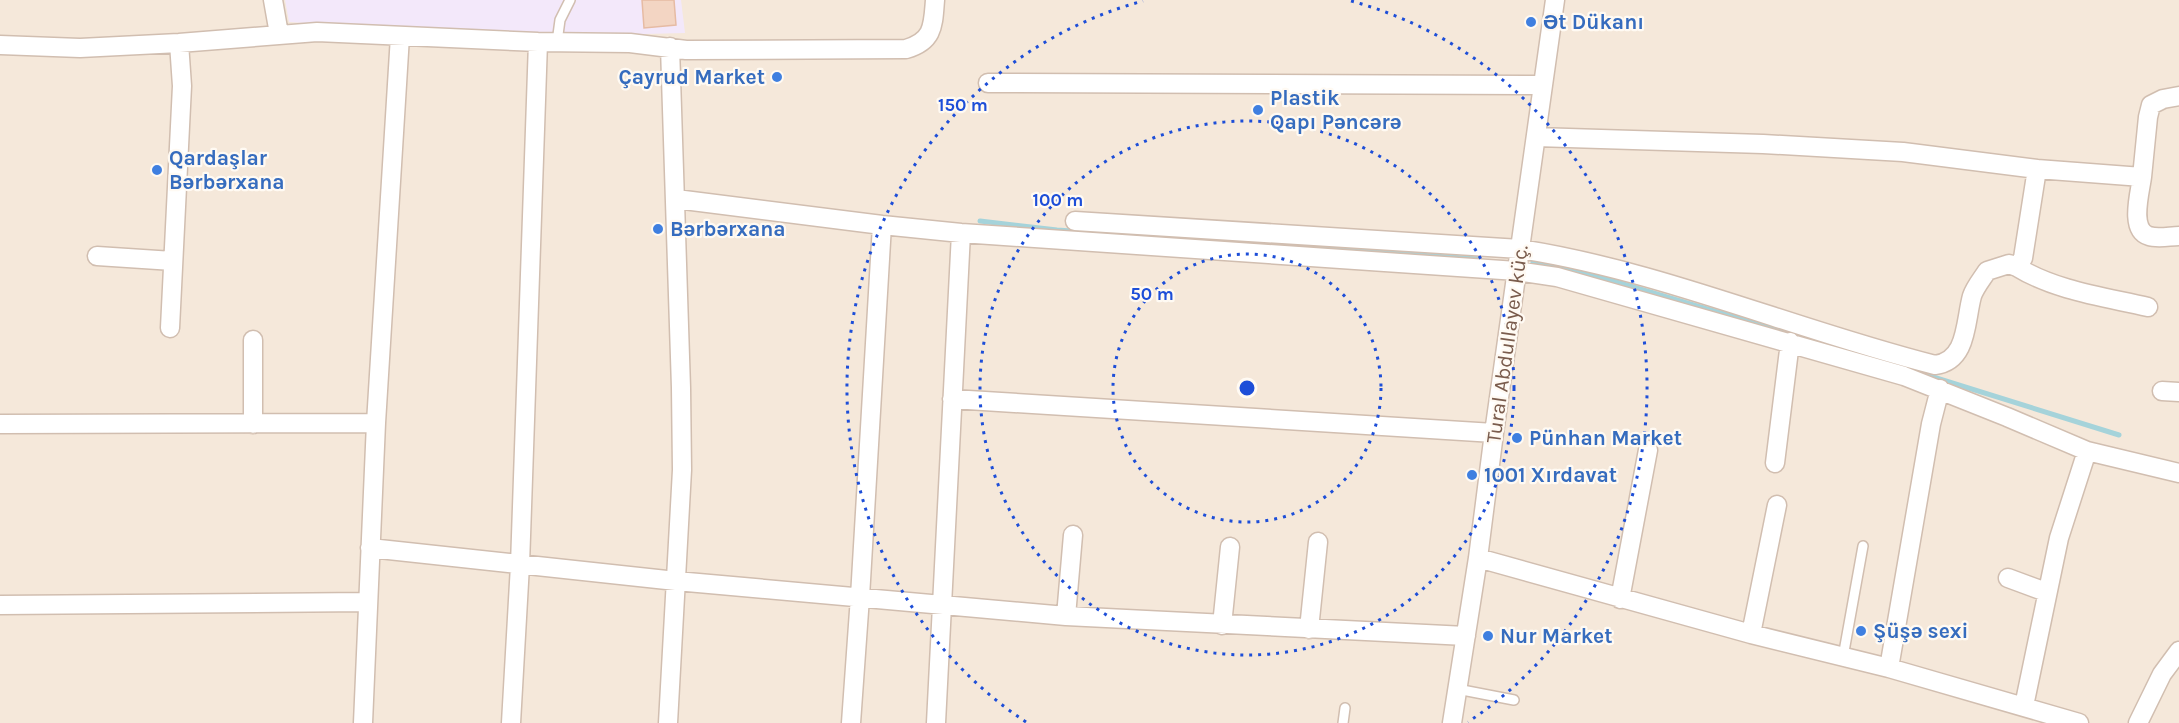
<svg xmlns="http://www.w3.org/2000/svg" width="2179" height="723" viewBox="0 0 2179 723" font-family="Karla,sans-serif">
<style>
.residential{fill:#f5e8da}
.education{fill:#f3e8fa}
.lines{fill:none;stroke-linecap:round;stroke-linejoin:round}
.stream{stroke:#a5d3da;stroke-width:5}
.building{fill:#f3d5c3;stroke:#e6bba3;stroke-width:1.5}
.service-casing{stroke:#d1beb0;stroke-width:12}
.minor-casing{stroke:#d1beb0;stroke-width:21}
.service{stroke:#fff;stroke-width:9}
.minor{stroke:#fff;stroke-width:18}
.ring{fill:none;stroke:#1d4ed8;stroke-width:3;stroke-dasharray:3 6}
.shop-dot{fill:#3f7fe0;stroke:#fffaf3;stroke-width:2}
.labels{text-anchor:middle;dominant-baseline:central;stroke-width:4.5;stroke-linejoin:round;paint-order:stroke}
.shop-label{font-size:21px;font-weight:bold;fill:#366cbe;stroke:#fffaf3;text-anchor:start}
.street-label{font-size:21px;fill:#7a5c4d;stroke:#fffaf3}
.centre{fill:#1d4ed8;stroke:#fffaf3;stroke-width:3}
.ring-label{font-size:18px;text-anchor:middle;font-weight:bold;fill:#1d4ed8;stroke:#fffaf3;stroke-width:4.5;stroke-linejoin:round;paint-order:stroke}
</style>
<rect width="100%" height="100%" fill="#fdf6ec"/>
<path class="residential" d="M 0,0 L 2179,0 L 2179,723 L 0,723 Z"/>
<path class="education" d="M 285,0 L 681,0 L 685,33 L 525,37 L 289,22 Z"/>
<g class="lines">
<path class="stream" d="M 980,221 L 1057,230 L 1477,259
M 1533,262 L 1603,278 L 1862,355
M 1917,372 L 2119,435"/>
</g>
<path class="building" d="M 642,0 L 674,0 L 676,25 L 644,28 Z"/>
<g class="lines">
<defs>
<path id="service" d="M 557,42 L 560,20 L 570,0
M 1843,657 L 1863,546
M 1457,689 L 1514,700
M 1343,723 L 1345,708"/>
<path id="minor" d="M 273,0 L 279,34
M 0,45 L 80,48 L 179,43 L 317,32 L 538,42 L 630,43 L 686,50 L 906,49 C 934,41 933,25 935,0
M 988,83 L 1543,85
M 1536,137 L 1763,144 L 1903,152 L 2037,169 L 2142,177 L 2148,117 L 2151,105 L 2163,99 L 2179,96
M 2142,177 C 2140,193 2129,230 2149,236 C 2158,239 2170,236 2179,236
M 676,199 L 882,225 L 961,233 L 1517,271 L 1557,277 L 1904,376 L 2007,417 L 2087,451 L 2179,473
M 1075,221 L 1520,249 C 1662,271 1796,330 1935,365 C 1968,361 1965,321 1972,296 C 1975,287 1982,279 1987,271 L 2009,264 L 2017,267 L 2023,258 L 2037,169
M 97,256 L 173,261
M 2017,267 C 2056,291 2105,297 2148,307
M 170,328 L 182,86 L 179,43
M 253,340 L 253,424
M 2162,391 L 2179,392
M 952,399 L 1494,433
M 0,424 L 376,423
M 1775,463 L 1790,342
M 370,548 L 676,581 L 1066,616 L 1466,636
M 1478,558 L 1751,634 L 1889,668 L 2079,723
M 2008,578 L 2046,592
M 1620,599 L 1648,450
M 0,605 L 367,602
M 1066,616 L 1073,535
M 1222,625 L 1230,547
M 1309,629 L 1318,542
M 1751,634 L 1777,505
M 1889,668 L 1931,424 L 1940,389
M 2024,706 L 2059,538 L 2087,451
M 363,723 L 376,423 L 400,36
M 511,723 L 520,565 L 538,42
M 668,723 L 682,470 L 681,388 L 670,47
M 851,723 L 860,597 L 882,225
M 936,723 L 961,233
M 1452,723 L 1478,558 L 1494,433 L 1555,0
M 2138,723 L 2162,674 L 2179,651"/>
</defs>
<use href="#service" class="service-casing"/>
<use href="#minor" class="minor-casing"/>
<use href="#service" class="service"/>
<use href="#minor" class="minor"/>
</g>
<g class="ring">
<circle cx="1247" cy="388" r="134"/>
<circle cx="1247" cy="388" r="267"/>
<path d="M1026 722A401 401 0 0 1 1143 1M1351 1A401 401 0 0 1 1468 722"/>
</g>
<g class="shop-dot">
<circle cx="1531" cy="22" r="6"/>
<circle cx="777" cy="77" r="6"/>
<circle cx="1258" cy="110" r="6"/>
<circle cx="157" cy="170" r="6"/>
<circle cx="658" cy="229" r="6"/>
<circle cx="1517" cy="438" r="6"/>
<circle cx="1472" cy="475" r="6"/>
<circle cx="1861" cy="631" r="6"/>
<circle cx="1488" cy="636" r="6"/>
</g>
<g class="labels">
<g class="shop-label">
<text x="1543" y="22">Ət Dükanı</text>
<text x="765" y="77" text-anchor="end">Çayrud Market</text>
<text x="1270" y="98">Plastik<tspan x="1270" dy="24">Qapı Pəncərə</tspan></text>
<text x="169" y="158">Qardaşlar<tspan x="169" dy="24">Bərbərxana</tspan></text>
<text x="670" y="229">Bərbərxana</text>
<text x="1529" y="438">Pünhan Market</text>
<text x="1484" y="475">1001 Xırdavat</text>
<text x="1873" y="631">Şüşə sexi</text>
<text x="1500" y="636">Nur Market</text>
</g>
<g class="street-label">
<text transform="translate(1507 344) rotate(-82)">Tural Abdullayev küç.</text>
</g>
</g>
<circle cx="1247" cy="388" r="9" class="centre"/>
<g class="ring-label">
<text x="963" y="111">150 m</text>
<text x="1058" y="206">100 m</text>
<text x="1152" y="300">50 m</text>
</g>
</svg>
